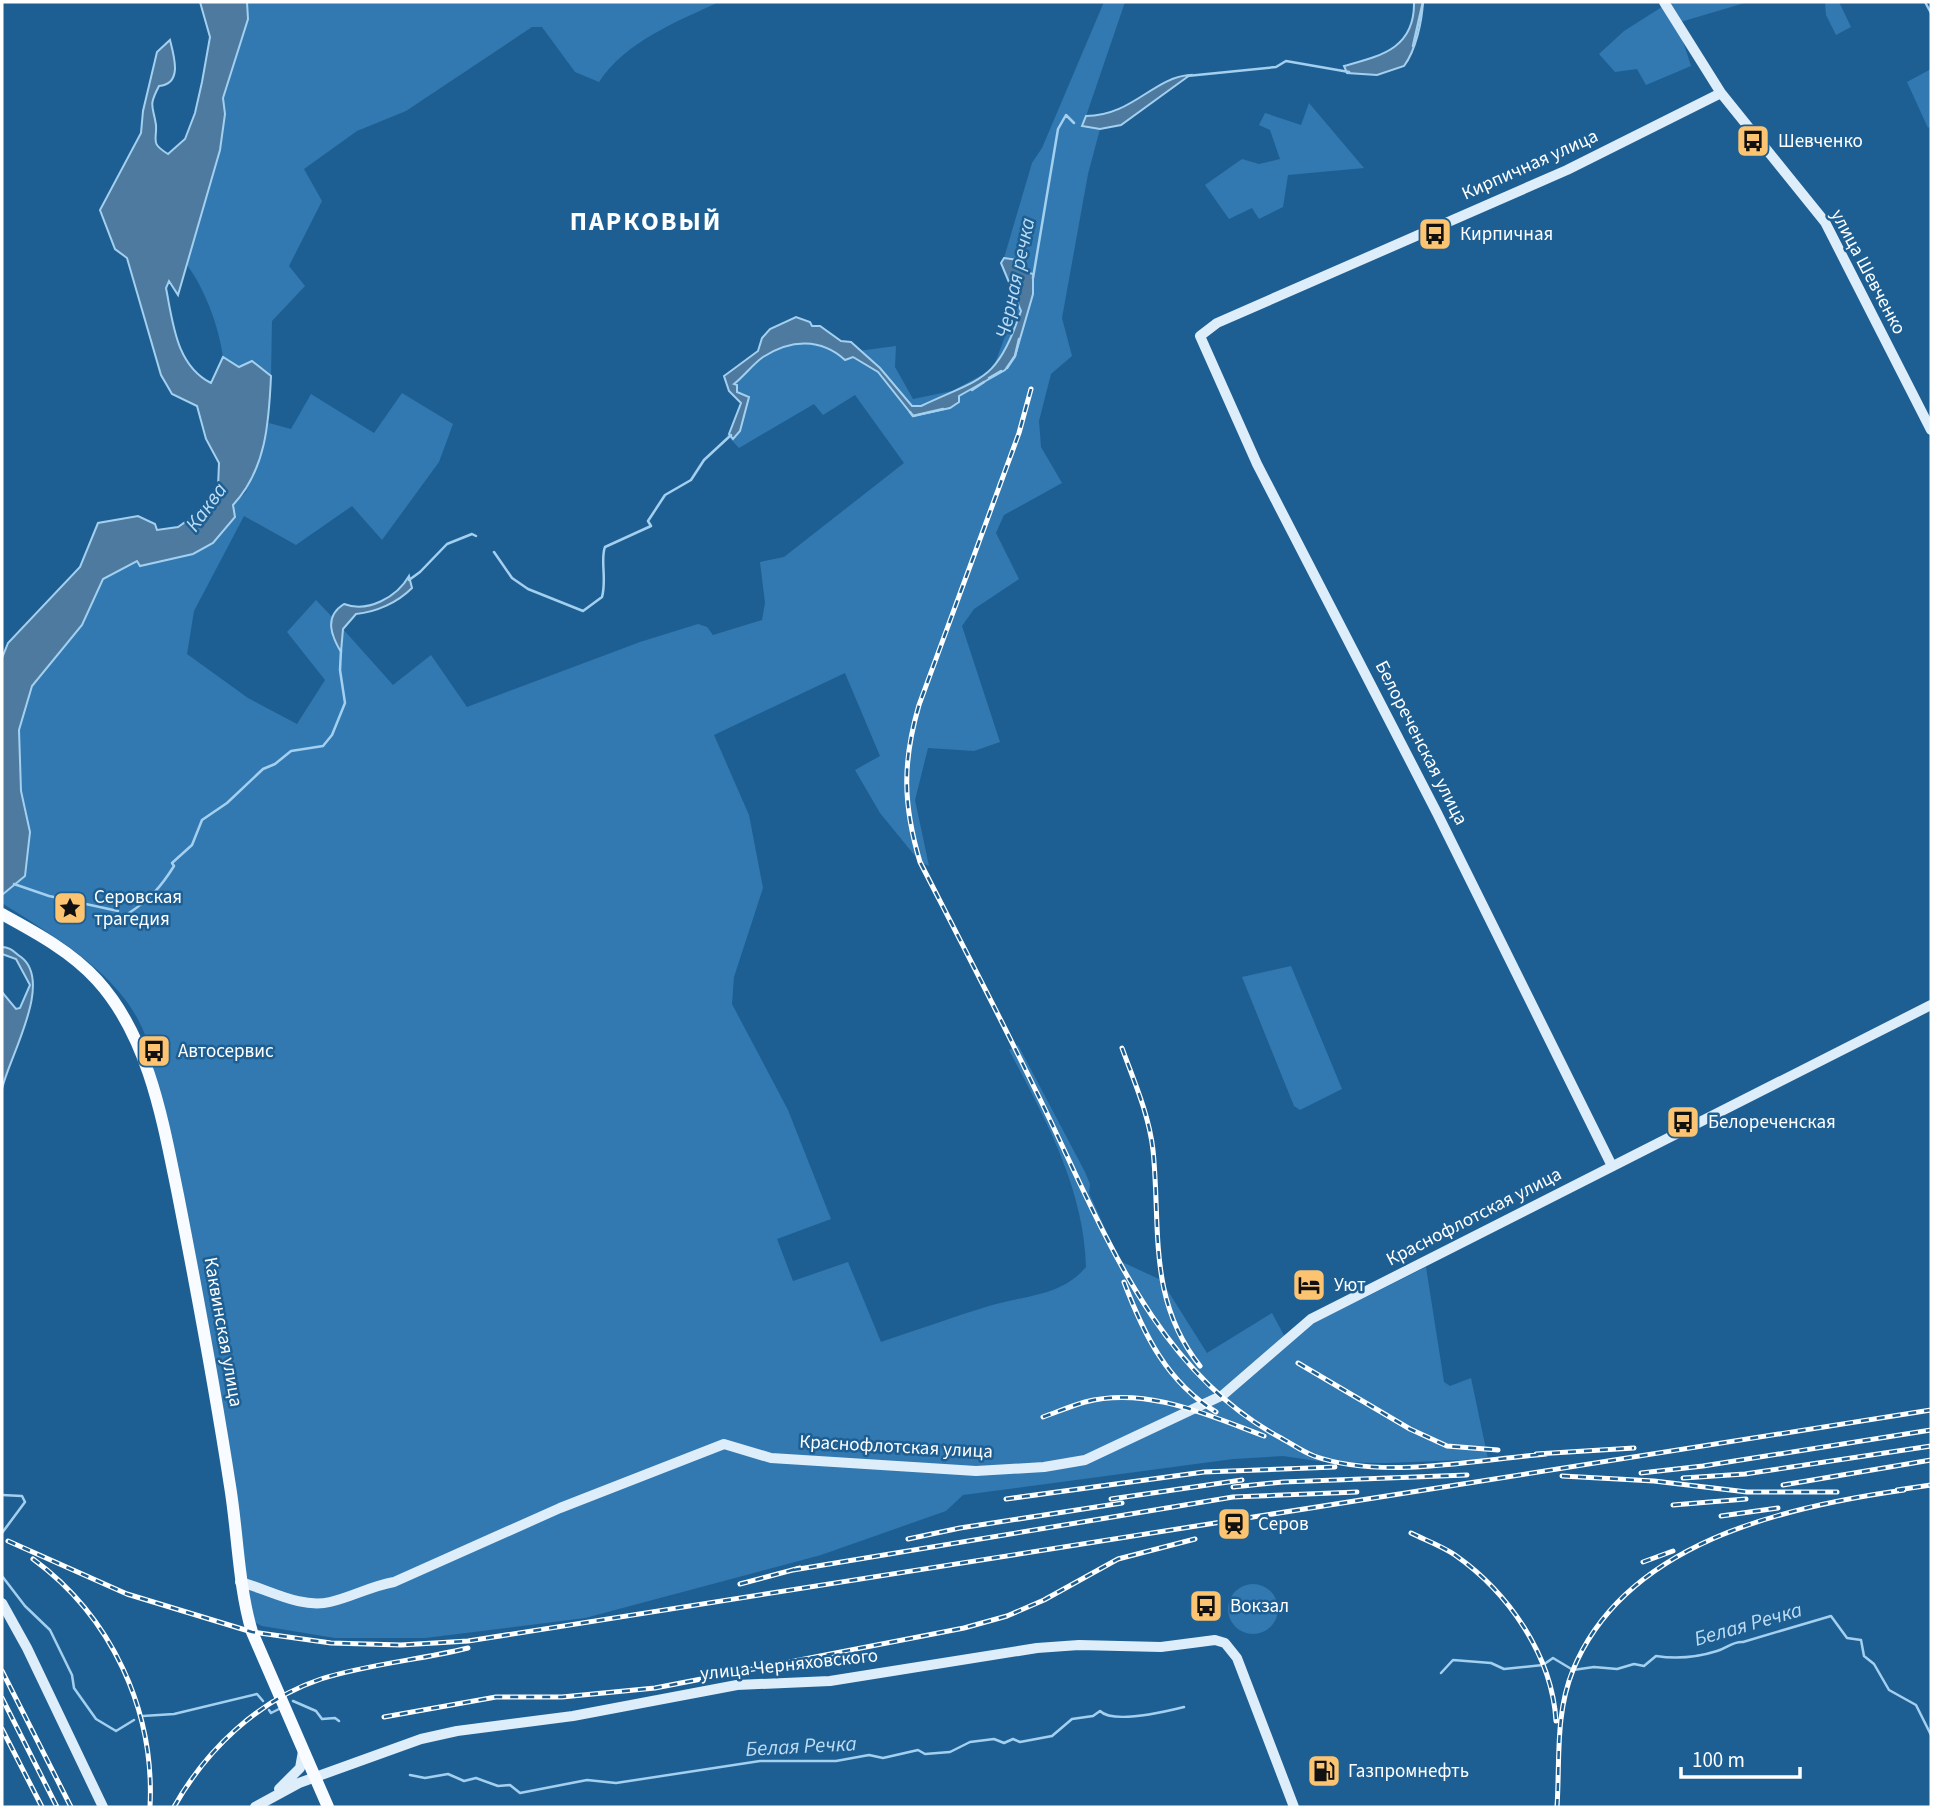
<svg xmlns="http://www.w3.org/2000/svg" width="1933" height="1809" viewBox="0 0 1933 1809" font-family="'Source Sans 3',sans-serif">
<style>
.green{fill:#3279b1}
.water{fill:#4e7a9f;stroke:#a4d0f0;stroke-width:2}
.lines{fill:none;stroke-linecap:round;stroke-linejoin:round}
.stream{stroke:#a4d0f0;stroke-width:2.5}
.secondary{stroke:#ddedfa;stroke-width:10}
.primary{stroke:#f8fbff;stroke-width:12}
.rail-casing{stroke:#fff;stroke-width:5}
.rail{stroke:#1e5f93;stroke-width:2.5;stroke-dasharray:8;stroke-linecap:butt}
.labels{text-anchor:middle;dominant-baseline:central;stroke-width:5;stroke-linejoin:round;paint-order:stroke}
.poi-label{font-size:19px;fill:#fff;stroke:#1e5f93;text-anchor:start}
.street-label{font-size:19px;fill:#fff;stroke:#1e5f93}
.water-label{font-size:21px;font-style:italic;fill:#bdddf5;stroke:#1e5f93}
.district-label{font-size:26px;font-weight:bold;letter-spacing:2px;fill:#fff;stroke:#1e5f93}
</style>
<rect width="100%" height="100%" fill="#1e5f93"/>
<path class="green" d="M 247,2 L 719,2 C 676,22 625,42 599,82 L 575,72 L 542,27 L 532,27 L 406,111 L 357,131 L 304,169 L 322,201 L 289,266 L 305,286 L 272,321 L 271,376 L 252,361 L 239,368 L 223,357 C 219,327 205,289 187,265 L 220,150 L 225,114 L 223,98 L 248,19 Z
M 1104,2 L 1125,2 L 1083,125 L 1100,129 L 1088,174 L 1062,318 L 1072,356 L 1051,374 L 1039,421 L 1041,447 L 1062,483 L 1004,515 L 996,533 L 1019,579 L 974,609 L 962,626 L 1000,742 L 974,751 L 928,748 L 915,800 L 929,866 L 920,862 L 880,813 L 855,770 L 880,756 L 845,673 L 714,735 L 749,815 L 763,888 L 734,977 L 732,1004 L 788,1110 L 831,1219 L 777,1239 L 793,1281 L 848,1262 L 881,1342 C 917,1330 953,1317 989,1306 C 1024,1295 1061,1297 1086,1267 C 1084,1188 1045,1118 1009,1050 L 1018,1045 L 1085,1172 L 1090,1184 L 1089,1193 L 1120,1261 L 1161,1280 L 1207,1353 L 1272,1313 L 1287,1341 L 1312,1324 L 1426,1267 L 1444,1382 L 1450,1386 L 1471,1378 L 1488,1459 L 1386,1463 L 1324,1462 L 1283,1456 L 1233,1459 L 963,1495 L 946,1511 L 821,1555 L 585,1618 L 425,1638 L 335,1638 L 262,1626 L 248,1619 L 232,1502 L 152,1084 C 158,994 67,945 2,903 L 2,895 L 25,875 L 30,832 L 21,791 L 19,730 L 32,686 L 82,625 L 103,579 L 233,505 L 246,492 L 269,423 L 291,429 L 311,394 L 374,433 L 402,393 L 453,424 L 439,462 L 382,540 L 352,506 L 296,545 L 244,516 L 194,611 L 187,654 L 248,698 L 297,724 L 325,680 L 287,632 L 316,600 L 332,617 L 331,629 L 335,633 L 332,637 L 341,651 L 343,629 L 393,685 L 431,655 L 467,707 L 640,642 L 698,624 L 707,627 L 713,635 L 762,620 L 765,603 L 760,562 L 784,557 L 904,463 L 855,395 L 823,415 L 814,404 L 739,448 L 726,434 L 733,438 L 749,397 L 736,392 L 733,385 C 743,377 751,366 761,359 C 788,338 821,338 845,360 L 858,351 L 896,346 L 895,367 L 913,399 L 952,391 L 993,369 L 1028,273 L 1012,258 L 1004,258 L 1032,163 L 1042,148 Z
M 1664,2 L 1748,2 L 1677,23 L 1691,66 L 1646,85 L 1637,69 L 1615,72 L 1599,54 L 1624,31 L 1665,5 Z
M 1825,2 L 1839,2 L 1851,27 L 1836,35 L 1826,15 Z
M 1931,69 L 1931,126 L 1928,128 L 1907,82 Z
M 1309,103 L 1364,168 L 1288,175 L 1283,207 L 1259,219 L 1252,208 L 1229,219 L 1205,185 L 1242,159 L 1259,164 L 1280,159 L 1270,130 L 1259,125 L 1265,113 L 1301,125 Z
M 1291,966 L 1342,1089 L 1300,1110 L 1294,1106 L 1242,977 Z
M1228 1609a25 25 0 1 1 50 0a25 25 0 1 1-50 0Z"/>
<path class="water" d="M 200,2 L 247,2 L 248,19 L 223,98 L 225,114 L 220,150 L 178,295 L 169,281 L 166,288 C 173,323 176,365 211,383 L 223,357 L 239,367 L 252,361 L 271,376 C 269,422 266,470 233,505 L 235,517 L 213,543 L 193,554 L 140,566 L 137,561 L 103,579 L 82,625 L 32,686 L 19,730 L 21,791 L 30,832 L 25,876 L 2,895 L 2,658 L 8,643 L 80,567 L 98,523 L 138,516 L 155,524 L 157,530 L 178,527 L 198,513 L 218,487 L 219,463 L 206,439 L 197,406 L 172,394 L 161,375 L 127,258 L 115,249 L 100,210 L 141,133 L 143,111 L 157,52 L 170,40 C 174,56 183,84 159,86 C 148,107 153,105 156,125 C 157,141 150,143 168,154 L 185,139 L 195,113 L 202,82 L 210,37 Z
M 1414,2 L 1423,2 C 1422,21 1416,50 1404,66 L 1377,75 L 1347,73 L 1344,66 C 1380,56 1415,49 1414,2 Z
M 1190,75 L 1121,125 L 1100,129 L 1082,126 L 1086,116 C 1132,116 1154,77 1190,75 Z
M 1004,258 L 1018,260 L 1026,272 L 1033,274 L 1033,294 L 1015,356 L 1005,370 L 959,396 L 959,402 L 950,408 L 913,416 L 878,372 L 853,357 L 845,360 C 821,338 791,339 763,357 C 753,364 744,376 734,384 L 737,385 L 737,392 L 749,397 L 740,431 L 733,439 L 729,434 L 741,403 L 729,391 L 724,376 L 758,351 L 762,338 L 770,329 L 796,317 L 810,322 L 812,326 L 820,326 L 841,341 L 851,342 L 880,368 L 912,406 L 921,406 C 985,376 996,382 1021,311 L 1001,263 Z
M 409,576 L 412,588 C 397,603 376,612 356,614 L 343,629 L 341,652 C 332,637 323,617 344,604 C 368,613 397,597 409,576 Z
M 2,947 C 10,947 14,952 21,957 C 54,982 9,1057 2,1089 L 2,992 L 16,1009 L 20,1008 L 30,985 L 16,959 L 2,954 Z"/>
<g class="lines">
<path class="stream" d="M 1925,2 L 1931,13
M 1413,46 L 1423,2
M 1187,76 L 1276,67 L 1286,61 L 1349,72
M 1033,278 L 1058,129 L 1066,115 L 1074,123
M 1007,368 L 1015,356 L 1019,339
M 989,378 L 1001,371
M 972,390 L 984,382
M 910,412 L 913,416 L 943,409
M 494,552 L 512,578 L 528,589 L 583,611 L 602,597 C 607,579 600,559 605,547 L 651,526 L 648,521 L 665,495 L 691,480 L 704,460 L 731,435
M 409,580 L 420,572 L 447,544 L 472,534 L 476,536
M 14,884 L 49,896 L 118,911
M 129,913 C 149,900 161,887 174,866 L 172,863 L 192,845 L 202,820 L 227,803 L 263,769 L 275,764 L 291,751 L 323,746 L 332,735 L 345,703 L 340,670 L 341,650
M 2,1495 L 22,1496 L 25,1502 L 2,1533
M 2,1576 L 25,1606 L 50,1630 L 72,1675 L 74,1688 L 96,1719 L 116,1731 L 134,1720
M 1441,1673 L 1453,1660 L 1491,1663 L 1504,1669 L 1543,1665 L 1553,1658 L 1573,1670 L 1594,1667 L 1617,1669 L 1634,1664 L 1644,1666 L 1656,1656 C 1675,1659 1698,1657 1717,1651 C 1727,1648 1733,1641 1743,1642 L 1831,1616 L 1847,1638 L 1861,1640 L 1864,1656 L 1874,1664 L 1889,1690 L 1916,1705 L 1931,1735
M 293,1701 L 316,1711 L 322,1719 L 335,1718 L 339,1721
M 269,1710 L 271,1713 L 279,1709
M 143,1716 L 174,1714 L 257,1694 L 263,1701
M 410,1775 L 425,1778 L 448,1774 L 464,1781 L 476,1778 L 498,1786 L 510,1785 L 520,1793 L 587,1780 L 616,1783 L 760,1761 L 836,1761 L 869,1755 L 883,1758 L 918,1750 L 925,1754 L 950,1752 L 970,1742 L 994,1739 L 1004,1743 L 1013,1739 L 1020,1742 L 1052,1736 L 1072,1719 L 1093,1716 L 1100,1711 C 1113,1724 1164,1712 1184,1707"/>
<path class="secondary" d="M 1664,2 L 1721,93 L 1825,222 L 1931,430
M 1612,1166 L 1437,813 L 1257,464 L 1200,336 L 1217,323 L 1567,170 L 1721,93
M 240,1582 C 268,1589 300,1609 330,1602 C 352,1597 371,1586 394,1582 L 560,1508 L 724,1444 L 771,1458 L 976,1471 L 1044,1467 L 1085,1460 L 1223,1395 L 1311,1319 L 1931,1005
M 2,1603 L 27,1648 L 103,1807
M 279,1789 L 300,1768 L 303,1751
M 255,1807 L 299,1783 L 421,1739 L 457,1731 L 573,1716 L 737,1685 L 830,1681 L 1037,1648 L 1079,1645 L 1161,1647 L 1215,1640 L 1225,1643 L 1237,1658 L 1294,1807"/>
<path class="primary" d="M 2,914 C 35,932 72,952 97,980 C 149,1037 163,1122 178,1195 C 197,1292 215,1389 230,1486 C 238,1535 238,1584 252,1632 L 328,1807"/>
<defs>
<path id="rail" d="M 1031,389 L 1019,433 L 919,705 C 902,763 903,805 920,862 C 959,938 998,1013 1035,1089 C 1098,1215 1149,1368 1281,1438 C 1292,1444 1303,1452 1314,1456 C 1381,1480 1475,1460 1546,1454
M 1122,1048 C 1134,1081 1149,1115 1153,1150 C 1161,1228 1147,1299 1200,1366
M 1124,1282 C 1144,1335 1167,1382 1216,1412
M 1298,1363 L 1410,1429 L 1447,1446 L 1498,1450
M 1043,1417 C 1057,1412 1071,1406 1085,1402 C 1146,1386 1208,1415 1264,1436
M 1536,1454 L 1634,1448
M 1641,1473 L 1703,1466 L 1931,1430
M 1562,1476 L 1654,1481 L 1747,1492 L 1837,1492
M 1683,1478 L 1745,1474 L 1931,1446
M 1783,1485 L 1931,1460
M 1233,1487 L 1283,1482 L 1467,1475
M 1897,1490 L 1931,1485
M 1006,1499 L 1204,1472 L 1335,1467
M 1111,1499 L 1242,1480
M 1673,1505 L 1746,1499
M 1721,1516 L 1778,1508
M 1411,1533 C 1425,1540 1442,1546 1455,1555 C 1508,1592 1552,1655 1556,1721
M 908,1539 L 960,1528 L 1122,1503
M 8,1541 L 127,1594 L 252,1632 L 331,1643 L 401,1645 L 468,1641 L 1931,1410
M 33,1559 C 111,1616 155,1710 150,1807
M 1643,1562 L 1673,1551
M 793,1570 L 1233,1497 L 1357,1492
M 740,1584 L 800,1568
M 2,1671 L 71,1807
M 2,1698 L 57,1807
M 384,1717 L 496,1697 L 562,1697 L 655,1688 L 964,1628 L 1007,1616 L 1044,1600 L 1118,1559 L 1195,1539
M 2,1729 L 42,1807
M 174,1807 C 206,1750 258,1700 321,1679 C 368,1664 420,1660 468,1648
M 1557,1807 C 1560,1761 1555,1714 1573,1670 C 1625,1543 1783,1507 1904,1490"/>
</defs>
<use href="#rail" class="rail-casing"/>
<use href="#rail" class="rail"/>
</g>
<defs>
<symbol id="bus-square" viewBox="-11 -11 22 22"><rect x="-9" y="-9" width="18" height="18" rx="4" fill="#fcc470" stroke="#1e5f93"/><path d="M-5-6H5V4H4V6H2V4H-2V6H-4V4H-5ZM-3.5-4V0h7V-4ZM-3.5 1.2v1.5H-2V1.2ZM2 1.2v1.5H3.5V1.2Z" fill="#111"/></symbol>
<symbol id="sight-square" viewBox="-11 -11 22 22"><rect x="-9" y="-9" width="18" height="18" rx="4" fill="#fcc470" stroke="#1e5f93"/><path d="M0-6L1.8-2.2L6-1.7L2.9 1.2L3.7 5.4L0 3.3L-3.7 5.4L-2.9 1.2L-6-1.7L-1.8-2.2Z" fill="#111"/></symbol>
<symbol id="hotel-square" viewBox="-11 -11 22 22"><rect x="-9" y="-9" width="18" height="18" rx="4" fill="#fcc470" stroke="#1e5f93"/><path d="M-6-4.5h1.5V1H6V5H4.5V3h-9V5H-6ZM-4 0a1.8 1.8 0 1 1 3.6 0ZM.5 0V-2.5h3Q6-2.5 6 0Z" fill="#111"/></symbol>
<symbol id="station-square" viewBox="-11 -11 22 22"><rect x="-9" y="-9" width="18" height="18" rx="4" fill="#fcc470" stroke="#1e5f93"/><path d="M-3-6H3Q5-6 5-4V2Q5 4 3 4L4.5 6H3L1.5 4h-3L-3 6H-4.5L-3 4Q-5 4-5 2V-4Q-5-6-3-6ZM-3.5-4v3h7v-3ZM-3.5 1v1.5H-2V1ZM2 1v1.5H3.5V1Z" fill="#111"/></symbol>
<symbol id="fuel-square" viewBox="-11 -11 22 22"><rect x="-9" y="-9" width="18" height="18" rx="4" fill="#fcc470" stroke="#1e5f93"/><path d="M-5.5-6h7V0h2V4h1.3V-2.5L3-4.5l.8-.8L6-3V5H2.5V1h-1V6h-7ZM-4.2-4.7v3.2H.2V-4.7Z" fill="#111"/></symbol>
</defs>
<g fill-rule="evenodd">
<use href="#bus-square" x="1734" y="122" width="38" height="38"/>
<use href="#bus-square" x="1416" y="215" width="38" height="38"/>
<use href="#sight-square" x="51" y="889" width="38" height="38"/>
<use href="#bus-square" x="135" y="1032" width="38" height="38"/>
<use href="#bus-square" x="1664" y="1103" width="38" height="38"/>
<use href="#hotel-square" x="1290" y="1266" width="38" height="38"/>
<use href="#station-square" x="1215" y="1505" width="38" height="38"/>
<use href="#bus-square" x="1187" y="1587" width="38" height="38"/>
<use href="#fuel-square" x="1305" y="1752" width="38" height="38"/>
</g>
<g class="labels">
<g class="poi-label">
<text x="1778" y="141">Шевченко</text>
<text x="1460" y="234">Кирпичная</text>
<text x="94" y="897">Серовская<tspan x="94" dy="22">трагедия</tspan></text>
<text x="178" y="1051">Автосервис</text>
<text x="1708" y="1122">Белореченская</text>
<text x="1334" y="1285">Уют</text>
<text x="1258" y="1524">Серов</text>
<text x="1230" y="1606">Вокзал</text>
<text x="1348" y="1771">Газпромнефть</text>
</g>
<g class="street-label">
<text transform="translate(1530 165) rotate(-24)">Кирпичная улица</text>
<text transform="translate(1868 272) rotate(62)">улица Шевченко</text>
<text transform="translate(1421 743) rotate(63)">Белореченская улица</text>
<text transform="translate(1474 1217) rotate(-27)">Краснофлотская улица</text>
<text transform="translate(223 1332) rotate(80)">Каквинская улица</text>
<text transform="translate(896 1447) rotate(3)">Краснофлотская улица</text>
<text transform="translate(789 1665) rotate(-6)">улица Черняховского</text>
</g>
<g class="water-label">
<text transform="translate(1015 278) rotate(-78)">Черная речка</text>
<text transform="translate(206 507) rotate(-54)">Каква</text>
<text transform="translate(1748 1624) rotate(-16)">Белая Речка</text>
<text transform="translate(801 1746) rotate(-3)">Белая Речка</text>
</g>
<g class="district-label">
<text x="646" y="221">ПАРКОВЫЙ</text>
</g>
</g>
<rect width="1933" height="1809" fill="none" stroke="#ffffff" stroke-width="7"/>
<path d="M1681 1767v10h119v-10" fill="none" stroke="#ffffff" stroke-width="3.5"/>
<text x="1692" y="1767" font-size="21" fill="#ffffff" stroke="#1e5f93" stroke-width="5" paint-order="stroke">100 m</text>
</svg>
